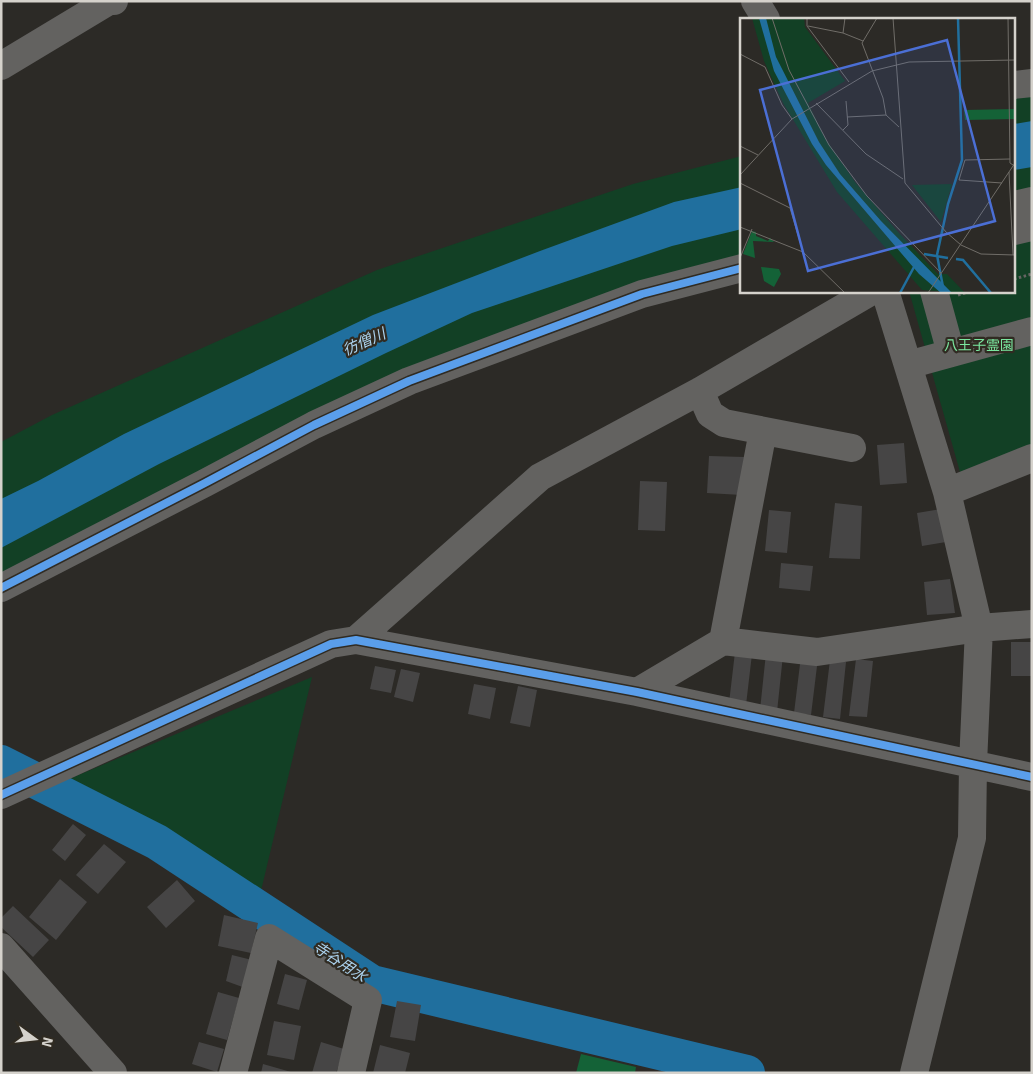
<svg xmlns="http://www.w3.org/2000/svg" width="1033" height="1074" viewBox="0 0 1033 1074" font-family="Signika,'Noto Sans JP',sans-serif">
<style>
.green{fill:#124025}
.forest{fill:#146237}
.water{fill:#206f9e}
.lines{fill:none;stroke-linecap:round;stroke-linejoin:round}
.river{stroke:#206f9e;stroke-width:36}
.building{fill:#464545}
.path{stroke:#656462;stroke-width:3;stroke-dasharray:2.5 2.5;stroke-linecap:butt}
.minor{stroke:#636260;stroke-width:28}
.major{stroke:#636260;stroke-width:28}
.cycleway-casing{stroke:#302b22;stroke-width:11}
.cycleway{stroke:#5a9eea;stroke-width:8}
.labels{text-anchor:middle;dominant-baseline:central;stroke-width:4.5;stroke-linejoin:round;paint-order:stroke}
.park-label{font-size:14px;fill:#7ae79f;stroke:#302b22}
.water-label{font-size:15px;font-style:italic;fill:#acd3ef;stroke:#302b22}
.inset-river{fill:none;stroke:#206f9e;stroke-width:2.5}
.inset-road{fill:none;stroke:#706d68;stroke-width:1}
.view{fill:#4b6fd5;fill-opacity:0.15;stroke:#4b6fd5;stroke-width:2.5}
.inset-edge{fill:none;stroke:#d5d2cc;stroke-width:2.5}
</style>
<rect width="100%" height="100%" fill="#2c2a26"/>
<path class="green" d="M 1032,91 L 1032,203 L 1014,206 L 1014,94 Z
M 742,156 L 742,268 L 409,381 L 1,578 L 1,442 L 52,415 L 377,270 L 633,184 Z
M 1032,214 L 1032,444 L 960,472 L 909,291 L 1014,291 L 1014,218 Z
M 312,677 L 260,895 L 69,779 Z"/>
<path class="forest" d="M 581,1054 L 636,1067 L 635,1073 L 576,1073 Z"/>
<path class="water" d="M 1032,121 L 1032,167 L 1014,170 L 1014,124 Z
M 742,187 L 742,229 L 672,246 L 472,313 L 386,353 L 159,464 L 1,548 L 1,499 L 38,481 L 124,434 L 373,315 L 540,251 L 674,202 Z"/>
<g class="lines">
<path class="river" d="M 1,763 L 157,842 L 372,983 L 747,1073"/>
</g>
<path class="building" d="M 904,443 L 907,483 L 880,485 L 877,445 Z
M 709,456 L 744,457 L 742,495 L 707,493 Z
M 640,481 L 667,482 L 665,531 L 638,530 Z
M 835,503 L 862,506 L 860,559 L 829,558 Z
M 941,509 L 946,542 L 922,546 L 917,513 Z
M 769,510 L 791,512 L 787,553 L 765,551 Z
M 781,563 L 813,566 L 810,591 L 779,588 Z
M 950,579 L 955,613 L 927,615 L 924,582 Z
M 1011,642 L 1032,642 L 1032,676 L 1011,676 Z
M 735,652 L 752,654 L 746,705 L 729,703 Z
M 766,653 L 783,655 L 777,712 L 760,710 Z
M 801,656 L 818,658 L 811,715 L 794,713 Z
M 856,659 L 873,661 L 867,717 L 849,716 Z
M 830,660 L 846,662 L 840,719 L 823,717 Z
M 375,666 L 396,670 L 391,693 L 370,689 Z
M 401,669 L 420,673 L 413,702 L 394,697 Z
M 474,684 L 496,688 L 490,719 L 468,714 Z
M 518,686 L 537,690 L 530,727 L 510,723 Z
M 73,824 L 86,835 L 65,861 L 52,850 Z
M 104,844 L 126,862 L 98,894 L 76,875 Z
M 60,879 L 87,902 L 56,940 L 29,917 Z
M 177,880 L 195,901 L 166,928 L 147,907 Z
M 13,906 L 49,940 L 33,957 L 1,927 L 1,918 Z
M 224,915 L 258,923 L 251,953 L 218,946 Z
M 232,955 L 256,961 L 248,989 L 226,981 Z
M 285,974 L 307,980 L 299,1010 L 277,1004 Z
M 218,992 L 239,998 L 227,1040 L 206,1034 Z
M 397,1001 L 421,1005 L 415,1041 L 390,1037 Z
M 274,1021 L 301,1026 L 294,1060 L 267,1055 Z
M 199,1042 L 224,1049 L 217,1072 L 192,1064 Z
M 321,1042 L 344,1049 L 336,1073 L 312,1073 Z
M 380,1045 L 410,1053 L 405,1073 L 373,1073 Z
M 263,1064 L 291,1072 L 291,1073 L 261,1073 Z"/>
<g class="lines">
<path class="path" d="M 1014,279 L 1032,274
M 958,295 L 972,291"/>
<path class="minor" d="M 755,1 L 766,19
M 1,66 L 109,1 L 114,1
M 1014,85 L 1032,83
M 1014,205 L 1032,201
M 1014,231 L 1032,227
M 885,291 L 947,492 L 979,628 L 973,764 L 972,838 L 914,1073
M 934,291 L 951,353
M 908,365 L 1032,331
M 700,391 L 710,414 L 724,423 L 852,448
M 947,492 L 1032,458
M 1,588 L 205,483 L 314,425 L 409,381 L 642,294 L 742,268
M 356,640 L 540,477 L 700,391 L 872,291
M 723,641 L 763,431
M 637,692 L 723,641 L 817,652 L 979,628 L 1032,624
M 1,795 L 331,644 L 356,640 L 637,692 L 1032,777
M 233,1073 L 269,938 L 368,1000 L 351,1073"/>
<path class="major" d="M 1,947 L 113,1073"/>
<defs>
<path id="cycleway" d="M 1,588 L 205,483 L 314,425 L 409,381 L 642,294 L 742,268
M 1,795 L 331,644 L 356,640 L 637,692 L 1032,777"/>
</defs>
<use href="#cycleway" class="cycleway-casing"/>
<use href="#cycleway" class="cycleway"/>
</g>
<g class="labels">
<g class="park-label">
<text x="979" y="345">八王子霊園</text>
</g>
<g class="water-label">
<text transform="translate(364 342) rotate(-24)">彷僧川</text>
<text transform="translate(340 962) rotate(33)">寺谷用水</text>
</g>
</g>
<g transform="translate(740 18)">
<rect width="275" height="275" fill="#2c2a26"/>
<path d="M 12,0 L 64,0 L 65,9 L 105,63 L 68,85 L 85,120 L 115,164 L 158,214 L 198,256 L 207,256 L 225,275 L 182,272 L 97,174 L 43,85 L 24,43 ZM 212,166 L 201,204 L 172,167 Z" fill="#124025"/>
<path d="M 275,91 L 275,101 L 225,102 L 224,92 ZM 12,213 L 16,214 L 16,218 L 28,223 L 30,220 L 34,224 L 13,223 L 15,240 L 3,236 ZM 21,249 L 39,251 L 41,256 L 34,269 L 24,263 Z" fill="#146237"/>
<path d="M 19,0 L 26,0 L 36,39 L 79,124 L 100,156 L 141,203 L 212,275 L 201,275 L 179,256 L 86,147 L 72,126 L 34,53 Z" fill="#206f9e"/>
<path class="inset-river" d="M 184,236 L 208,240M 216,241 L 223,242 L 251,275M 203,269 L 197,237 L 208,186 L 222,142 L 218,0M 160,275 L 174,249"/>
<path class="inset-road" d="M 32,0 L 49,52 L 89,127 L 127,178 L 201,255M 67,0 L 67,8 L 109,64M 137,0 L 122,25 L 143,80 L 146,97 L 159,109M 153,0 L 165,165 L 206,214 L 221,227 L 241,236 L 275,237M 268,0 L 270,145 L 273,147M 68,8 L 103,15 L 123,23M 103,15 L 105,0M 0,36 L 25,49 L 42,87 L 52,101M 76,85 L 126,136 L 163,161M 107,99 L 146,97M 103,112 L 108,107 L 106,83M 0,128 L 18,137M 269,154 L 273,237M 0,157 L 52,101 L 132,53 L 169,44 L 275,42M 0,165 L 50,190 L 63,234 L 105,275M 262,165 L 219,162 L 225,142 L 270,141M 0,209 L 63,234M 0,240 L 12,211M 188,275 L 275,145"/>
<path class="view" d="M 207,22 L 255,203 L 68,253 L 20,72 Z"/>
<rect width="275" height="275" class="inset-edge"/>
</g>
<rect width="1033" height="1074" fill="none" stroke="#d5d2cc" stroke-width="5"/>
<g transform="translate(35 1039) rotate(105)" stroke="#302b22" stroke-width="4" paint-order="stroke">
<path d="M0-4L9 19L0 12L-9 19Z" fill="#d5d2cc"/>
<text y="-8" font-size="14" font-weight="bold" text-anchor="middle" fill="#d5d2cc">N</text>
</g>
</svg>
